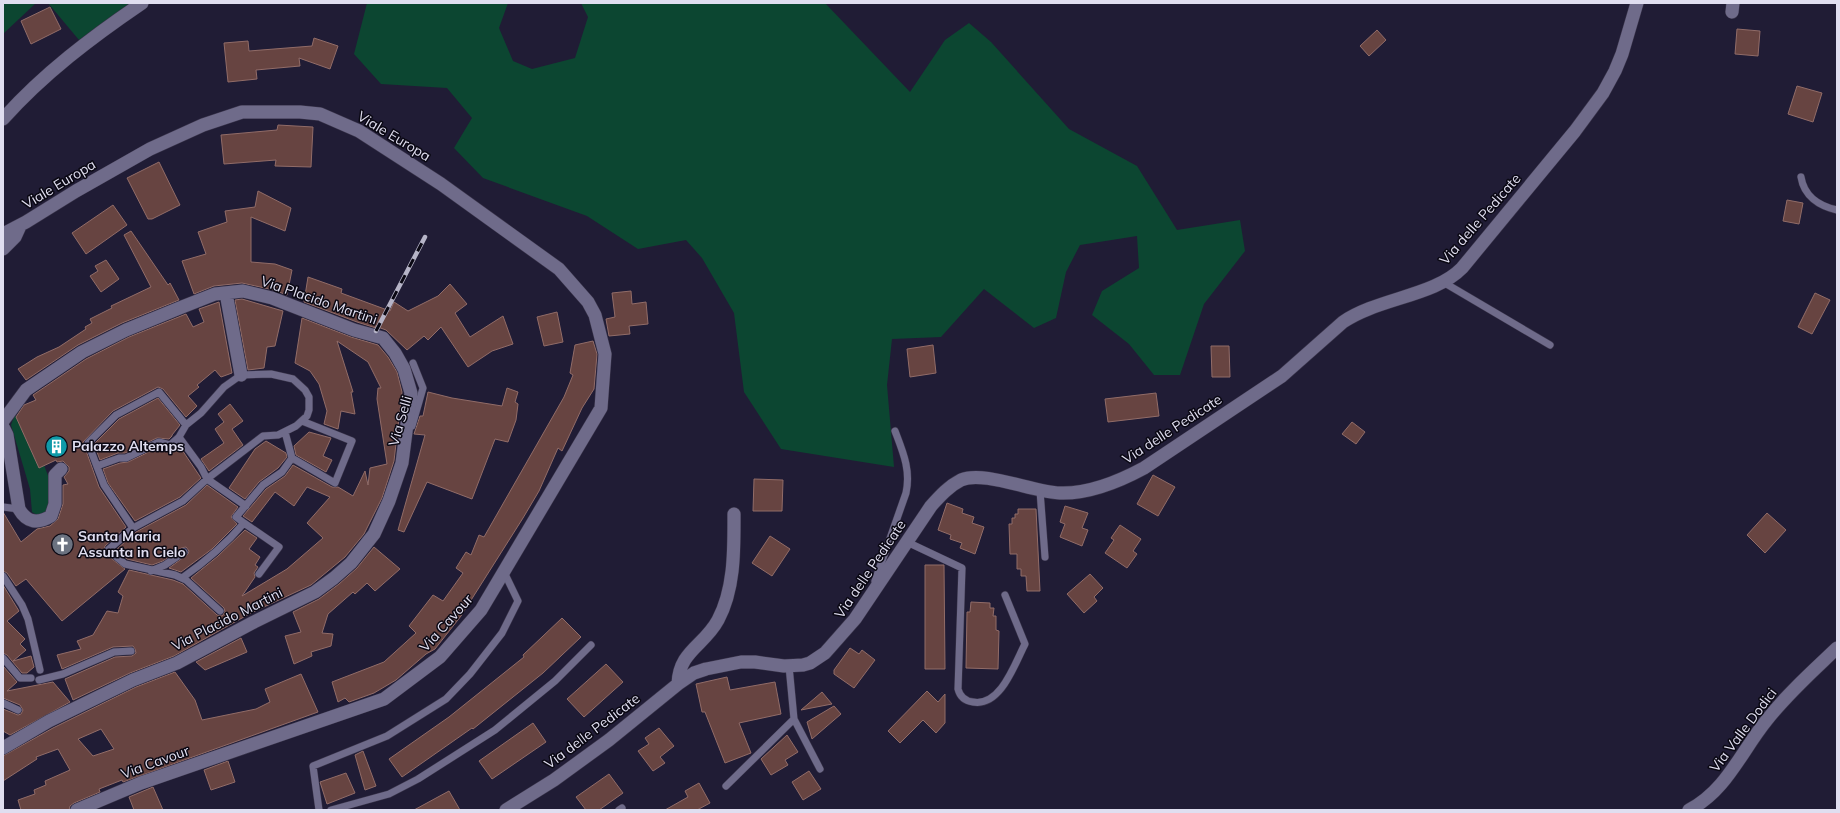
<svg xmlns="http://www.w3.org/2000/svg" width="1840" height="813" viewBox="0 0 1840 813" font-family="Mulish,sans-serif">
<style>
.green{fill:#0c4631}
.building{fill:#674441;stroke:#916c68;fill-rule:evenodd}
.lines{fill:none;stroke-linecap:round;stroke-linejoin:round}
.lane-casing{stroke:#3a354b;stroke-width:8}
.street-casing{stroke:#3a354b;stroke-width:14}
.lane{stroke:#6f6b8a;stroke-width:7}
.street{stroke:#6f6b8a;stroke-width:13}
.rail-casing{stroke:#b6b4c7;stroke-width:4.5}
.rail{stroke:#0a0813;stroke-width:3;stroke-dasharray:9;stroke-linecap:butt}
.labels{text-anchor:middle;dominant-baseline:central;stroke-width:3;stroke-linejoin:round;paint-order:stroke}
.street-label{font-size:14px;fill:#e0def0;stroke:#0a0813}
.poi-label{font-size:14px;font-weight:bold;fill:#e0def0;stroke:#0a0813;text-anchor:start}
</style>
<rect width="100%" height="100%" fill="#201c35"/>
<path class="green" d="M 3,3 L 36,3 L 3,34 Z
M 48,3 L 130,3 L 79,40 Z
M 367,3 L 508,3 L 499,28 L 513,61 L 532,69 L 575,58 L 588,17 L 581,3 L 825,3 L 910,92 L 945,40 L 969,23 L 991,42 L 1069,129 L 1137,166 L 1177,230 L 1240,220 L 1245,251 L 1204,304 L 1180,375 L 1154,375 L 1129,344 L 1092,315 L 1102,291 L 1139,268 L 1137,236 L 1080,245 L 1066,272 L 1056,318 L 1034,328 L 984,289 L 941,337 L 892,339 L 887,385 L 894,467 L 781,449 L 744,392 L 734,313 L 702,258 L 686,240 L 638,249 L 587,216 L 483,178 L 454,148 L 472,118 L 447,88 L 381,84 L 354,54 Z
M 15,414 L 39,468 L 44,465 L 53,489 L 49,512 L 37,515 L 32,512 L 30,489 L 11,425 Z"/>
<path class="building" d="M 50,7 L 61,29 L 31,44 L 21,21 Z
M 1737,29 L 1760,31 L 1758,56 L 1735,54 Z
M 1377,30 L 1386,40 L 1369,56 L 1360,46 Z
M 314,38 L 338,46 L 330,69 L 299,58 L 300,66 L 256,70 L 257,79 L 228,82 L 224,43 L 248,41 L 249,51 L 312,46 Z
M 1797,86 L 1822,93 L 1813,122 L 1788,114 Z
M 278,125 L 313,127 L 311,167 L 275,166 L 276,160 L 224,164 L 221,135 L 277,130 Z
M 159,162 L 180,205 L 152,219 L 148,219 L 127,178 Z
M 258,191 L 291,208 L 285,231 L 251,217 L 251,262 L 275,264 L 292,270 L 287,295 L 274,290 L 242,283 L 214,286 L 194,294 L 182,261 L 206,254 L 198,232 L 227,222 L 225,211 L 255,207 Z
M 1787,200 L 1803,203 L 1799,224 L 1783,221 Z
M 113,205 L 127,225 L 86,254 L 72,233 Z
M 131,231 L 168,285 L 170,283 L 179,300 L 122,323 L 78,345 L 26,380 L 18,369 L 37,357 L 59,347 L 86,329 L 85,327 L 92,323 L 90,319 L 112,308 L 111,306 L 151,287 L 124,235 Z
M 106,260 L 119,279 L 101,292 L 90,276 L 98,271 L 95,266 Z
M 308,277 L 342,289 L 341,293 L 390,311 L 394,302 L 408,311 L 438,296 L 450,284 L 467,304 L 455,313 L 470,337 L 503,316 L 513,344 L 492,351 L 468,367 L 441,327 L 428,340 L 424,336 L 407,350 L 386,330 L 375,326 L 376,328 L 357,322 L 304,302 Z
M 631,291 L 632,304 L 646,302 L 648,324 L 629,326 L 630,334 L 609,336 L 606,319 L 615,317 L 612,293 Z
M 1815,293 L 1830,300 L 1812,334 L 1798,327 Z
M 242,299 L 283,311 L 275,346 L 267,347 L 264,368 L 248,370 L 235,300 Z
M 219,302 L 232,373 L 221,377 L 215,370 L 197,385 L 199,387 L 188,396 L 197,406 L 186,417 L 163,389 L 158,387 L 113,411 L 83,442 L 99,487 L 126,527 L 105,546 L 103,552 L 125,569 L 62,621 L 26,579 L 16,586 L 7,573 L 3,571 L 3,512 L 21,542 L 37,529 L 50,526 L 58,519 L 63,504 L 63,485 L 68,484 L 64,477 L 69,471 L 69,467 L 63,461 L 57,462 L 56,460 L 39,468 L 16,417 L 24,405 L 36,400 L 33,395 L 86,359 L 129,337 L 186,314 L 193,327 L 204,322 L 199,309 Z
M 557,312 L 563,342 L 544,346 L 537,317 Z
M 302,318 L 351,337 L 378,345 L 388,357 L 397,372 L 402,392 L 394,461 L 382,498 L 364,534 L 345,557 L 311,585 L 251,613 L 174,656 L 130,673 L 73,700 L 65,679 L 115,657 L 132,656 L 136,653 L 135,649 L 133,646 L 113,647 L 62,669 L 57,655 L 81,649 L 77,641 L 93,635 L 107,611 L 118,613 L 123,596 L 118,592 L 129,570 L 173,580 L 183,584 L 217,615 L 222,616 L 225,612 L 224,608 L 191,578 L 218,556 L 245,530 L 257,538 L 249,549 L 260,557 L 255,565 L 258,567 L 254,573 L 255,577 L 242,596 L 287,569 L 323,538 L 307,523 L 330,497 L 307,487 L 294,506 L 275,492 L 252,522 L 243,516 L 266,489 L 285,476 L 293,465 L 332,487 L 338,487 L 353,496 L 365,471 L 368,485 L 370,468 L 387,464 L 377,399 L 378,388 L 381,388 L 368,362 L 337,341 L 353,392 L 351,392 L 355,414 L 341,411 L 338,429 L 324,424 L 327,411 L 319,384 L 310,371 L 295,363 Z
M 593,341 L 597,354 L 594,389 L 582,408 L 562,451 L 558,448 L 539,491 L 523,518 L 461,616 L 435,649 L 426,654 L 396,680 L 374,693 L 349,702 L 345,698 L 338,702 L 332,682 L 384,662 L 416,633 L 409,626 L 433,595 L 443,601 L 463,573 L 456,568 L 466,552 L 471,555 L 479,535 L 484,537 L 564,397 L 573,375 L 570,373 L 575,345 Z
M 933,345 L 936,373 L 910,377 L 907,349 Z
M 1211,346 L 1229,346 L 1230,377 L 1212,377 Z
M 507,388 L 518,392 L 515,402 L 518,404 L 516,420 L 508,442 L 495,439 L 472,499 L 427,482 L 404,532 L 398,530 L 425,435 L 414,434 L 420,416 L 423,416 L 428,392 L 452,398 L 502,406 Z
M 1156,393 L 1159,416 L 1108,422 L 1105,399 Z
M 158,398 L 180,425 L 172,435 L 172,436 L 169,439 L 157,438 L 125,453 L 118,453 L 100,460 L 94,444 L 119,419 Z
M 230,404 L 243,421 L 232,429 L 243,445 L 209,471 L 201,459 L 224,443 L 215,429 L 224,422 L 218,414 Z
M 1352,422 L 1365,432 L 1356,444 L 1342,434 Z
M 309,432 L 331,438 L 323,456 L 332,460 L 326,472 L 296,455 L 294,446 Z
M 266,441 L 286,453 L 287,457 L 278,468 L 259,482 L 245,499 L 229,488 L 255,449 Z
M 178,444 L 201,478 L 180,497 L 135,521 L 108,483 L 103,469 L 120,463 L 128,462 L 159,447 L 171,450 Z
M 1153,475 L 1175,487 L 1158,516 L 1137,504 Z
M 754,479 L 783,480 L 782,511 L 753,511 Z
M 207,485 L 238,507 L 231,517 L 237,524 L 212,549 L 181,572 L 169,568 L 188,554 L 189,551 L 186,547 L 181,548 L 163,561 L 152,565 L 127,559 L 116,550 L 136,532 L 186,505 Z
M 947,503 L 963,509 L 962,513 L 974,517 L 972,523 L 984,527 L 975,554 L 960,548 L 962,543 L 950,539 L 951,535 L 938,530 Z
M 1065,506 L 1088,513 L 1082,528 L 1088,530 L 1082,546 L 1060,537 L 1065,524 L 1060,522 Z
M 1018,509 L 1036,509 L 1040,591 L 1027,591 L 1026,576 L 1021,576 L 1021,569 L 1017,569 L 1017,554 L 1010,554 L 1009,524 L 1012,524 L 1012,518 L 1015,518 L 1015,514 L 1018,514 Z
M 1767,513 L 1786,530 L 1765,553 L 1747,535 Z
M 1120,525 L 1141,539 L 1133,551 L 1137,554 L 1127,568 L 1105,553 L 1114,540 L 1111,538 Z
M 770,536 L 790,549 L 772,576 L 752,563 Z
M 374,547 L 400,569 L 375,591 L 367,583 L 355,594 L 353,592 L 328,614 L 322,633 L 333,634 L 331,646 L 311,652 L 312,656 L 294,664 L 285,636 L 301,632 L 293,612 L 319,599 L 339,584 L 357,568 Z
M 925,565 L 944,565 L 945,669 L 925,669 Z
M 1090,574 L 1103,588 L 1094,597 L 1097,601 L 1084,613 L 1067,594 Z
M 3,585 L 19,611 L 7,621 L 25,639 L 20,644 L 26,650 L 13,661 L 31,656 L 34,667 L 27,673 L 22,673 L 7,655 L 3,653 Z
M 971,602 L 990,603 L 990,608 L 994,608 L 993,616 L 996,616 L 996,630 L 999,631 L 998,669 L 966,668 L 967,612 L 970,612 Z
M 562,618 L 581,637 L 543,673 L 473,729 L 472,728 L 402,777 L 389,759 L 449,717 L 524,657 L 523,655 Z
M 241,638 L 247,652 L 205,670 L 196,662 Z
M 850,648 L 859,654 L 862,650 L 875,660 L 854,688 L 834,674 L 834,670 Z
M 606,664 L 623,682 L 584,717 L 567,699 Z
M 3,666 L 17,682 L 7,691 L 53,682 L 70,702 L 10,735 L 3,731 L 3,709 L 18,715 L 21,714 L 23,710 L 20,705 L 3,698 Z
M 175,672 L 195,700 L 202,720 L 256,709 L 270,702 L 265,689 L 301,674 L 318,712 L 123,782 L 122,780 L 99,789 L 100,792 L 74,803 L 70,806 L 69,810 L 21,810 L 18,800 L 35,794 L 34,790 L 46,785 L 45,781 L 70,770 L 58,749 L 36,757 L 37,759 L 3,781 L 3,756 L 53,728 L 136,687 ZM 101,729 L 114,749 L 93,756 L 78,739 Z
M 727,677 L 730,690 L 775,682 L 781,714 L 739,723 L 751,753 L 725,763 L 705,712 L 702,712 L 696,684 Z
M 927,691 L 938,702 L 945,694 L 945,723 L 936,733 L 923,720 L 900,743 L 888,731 Z
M 822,692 L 832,704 L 801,710 Z
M 834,706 L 841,714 L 812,739 L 807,722 Z
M 533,723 L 546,742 L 492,779 L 479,761 Z
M 659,728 L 674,746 L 660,757 L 665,763 L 653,771 L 638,751 L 649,744 L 645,738 Z
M 787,735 L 798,752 L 785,760 L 788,765 L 771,775 L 761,759 Z
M 363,751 L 376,786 L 365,790 L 355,755 Z
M 228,761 L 235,782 L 211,790 L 204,770 Z
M 809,771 L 821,789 L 803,800 L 792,782 Z
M 346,773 L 355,793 L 327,804 L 320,782 Z
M 609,774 L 623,793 L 599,810 L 586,810 L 576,797 Z
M 699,783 L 710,803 L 697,810 L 665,810 L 688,797 L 685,791 Z
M 153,787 L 163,810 L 134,810 L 129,797 Z
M 449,791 L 460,810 L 414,810 Z"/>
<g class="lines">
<defs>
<path id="lane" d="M 1801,177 C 1804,196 1819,206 1837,210
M 1443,282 L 1550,345
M 412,426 L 423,388 L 413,363
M 179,437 L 201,467 L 207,479 L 246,506
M 292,458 L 335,483 L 352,441 L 302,421
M 97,466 L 119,458 L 126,458 L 159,442 L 170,445 L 179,437 L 186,425 L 201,413 L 224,387 L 241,375 L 271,374 L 293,379 L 305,390 L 309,397 L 309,410 L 307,416 L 296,426 L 278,435 L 263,436 L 207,479 L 183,501 L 133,528 L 108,550 L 125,564 L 175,575 L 186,580 L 220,611
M 1040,491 L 1045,557
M 3,507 L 19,509
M 244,523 L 279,547 L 259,574
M 133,528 L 104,485 L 88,443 L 116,415 L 159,392 L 186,425
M 907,542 L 962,568 L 958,689 C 960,697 965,701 973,702 C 1001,707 1015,663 1025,644 L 1005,595
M 151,571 L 165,565 L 184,552
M 3,576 L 22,605 L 28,619 L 40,670
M 182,578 C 205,562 226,544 244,523 L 236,517 L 263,485 L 282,472 L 292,458 L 285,432
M 875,581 L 906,493 C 911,470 903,452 895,431
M 3,658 L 20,678 L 31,678
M 39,680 L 63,674 L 114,652 L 131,651
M 3,703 L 18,710
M 794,719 L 820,769
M 726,786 L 794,719 L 789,666
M 319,810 L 313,766 L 387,736 L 446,699 L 470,674 L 502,633 L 518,601 L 504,572
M 331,810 L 389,794 L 418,779 L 495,730 L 555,681 L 591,645
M 619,810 L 622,808"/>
<path id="street" d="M 1732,12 L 1733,3
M 3,119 C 43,74 92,37 142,3
M 3,234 L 26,222 L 76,191 L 150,149 L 203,125 L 242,112 L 300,112 L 320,114 L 359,131 L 441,184 L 559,269 L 588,302 L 595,315 L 605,354 L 601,408 L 481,610 L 440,657 L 384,699 L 141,783 L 77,810
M 3,249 L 15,237 L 20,226
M 226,293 L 241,375
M 3,421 L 26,390 L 82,352 L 126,330 L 182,307 L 215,294 L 243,291 L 272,298 L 354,330 L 383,338 L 395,353 L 404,369 L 411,393 L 402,463 L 389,501 L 374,534 L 351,563 L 334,578 L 315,592 L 254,622 L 177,663 L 133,680 L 49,721 L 3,748
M 3,427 L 7,435 L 19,509 C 27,523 38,524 51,516 L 55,504 L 55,475 L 61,469
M 678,684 C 679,651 704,646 718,620 C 735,588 734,549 734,514
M 506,810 L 554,780 L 609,740 L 678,684 L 694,673 L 706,669 L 741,662 L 755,662 L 784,666 L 803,665 L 810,663 L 825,653 L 855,619 L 931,506 C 940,496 949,486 961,480 C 983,470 1033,492 1060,493 C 1089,494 1120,481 1144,468 L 1282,376 L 1343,322 C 1378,298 1435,296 1462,268 L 1575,131 L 1603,93 L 1615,71 L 1622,54 L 1637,3
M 1689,810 C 1726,791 1741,752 1766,721 C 1787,694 1813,671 1837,648"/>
</defs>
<use href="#lane" class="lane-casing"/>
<use href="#street" class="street-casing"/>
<use href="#lane" class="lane"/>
<use href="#street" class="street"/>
<defs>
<path id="rail" d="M 376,331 L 425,237"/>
</defs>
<use href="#rail" class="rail-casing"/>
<use href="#rail" class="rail"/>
</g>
<defs>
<symbol id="building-disc" viewBox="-11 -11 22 22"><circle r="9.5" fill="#0f9aa8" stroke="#0a0813"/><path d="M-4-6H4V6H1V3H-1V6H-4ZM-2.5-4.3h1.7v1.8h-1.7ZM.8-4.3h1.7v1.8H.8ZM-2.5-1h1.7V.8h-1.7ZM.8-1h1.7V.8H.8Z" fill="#fff"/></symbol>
<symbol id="church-disc" viewBox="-11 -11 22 22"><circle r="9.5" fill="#6b7280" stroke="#0a0813"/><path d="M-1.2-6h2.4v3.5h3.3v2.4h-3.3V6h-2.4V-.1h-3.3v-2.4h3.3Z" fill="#fff"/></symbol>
</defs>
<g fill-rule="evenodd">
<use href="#building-disc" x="44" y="434" width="25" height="25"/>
<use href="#church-disc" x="50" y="532" width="25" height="25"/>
</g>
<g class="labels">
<g class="street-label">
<text transform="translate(394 136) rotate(31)">Viale Europa</text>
<text transform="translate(59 184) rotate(-31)">Viale Europa</text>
<text transform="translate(1480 219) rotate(-49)">Via delle Pedicate</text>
<text transform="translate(319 300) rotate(19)">Via Placido Martini</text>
<text transform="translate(400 421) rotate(-74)">Via Selli</text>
<text transform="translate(1172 429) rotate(-33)">Via delle Pedicate</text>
<text transform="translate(870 569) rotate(-56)">Via delle Pedicate</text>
<text transform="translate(227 619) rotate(-27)">Via Placido Martini</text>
<text transform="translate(446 623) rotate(-48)">Via Cavour</text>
<text transform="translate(1743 730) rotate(-53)">Via Valle Dodici</text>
<text transform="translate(592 731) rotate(-37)">Via delle Pedicate</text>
<text transform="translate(155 762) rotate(-20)">Via Cavour</text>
</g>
<g class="poi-label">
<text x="72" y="446">Palazzo Altemps</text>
<text x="78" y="536">Santa Maria<tspan x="78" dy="16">Assunta in Cielo</tspan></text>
</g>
</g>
<rect width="1840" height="813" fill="none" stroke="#e0def0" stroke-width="8"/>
</svg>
